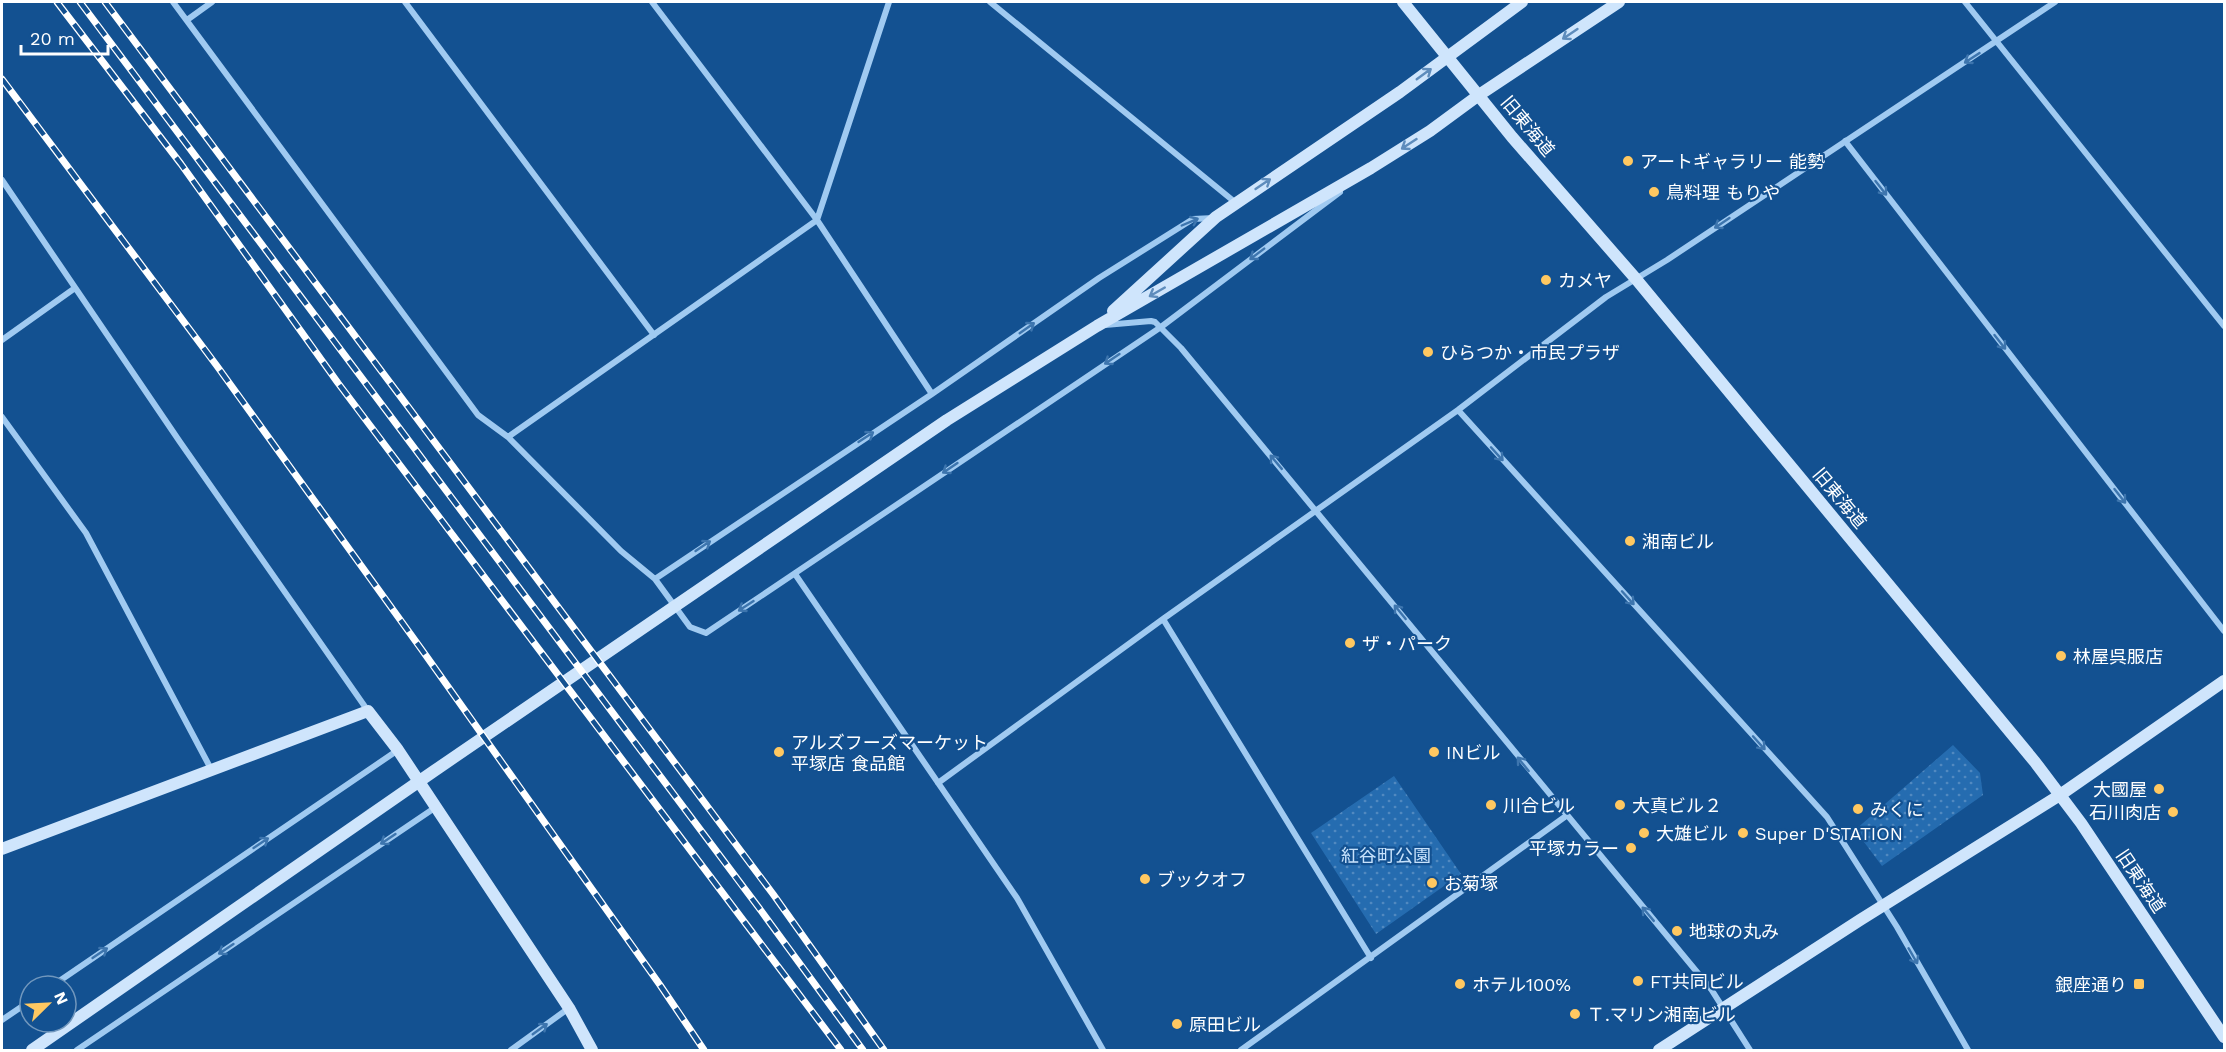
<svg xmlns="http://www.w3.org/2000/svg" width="2226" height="1052" viewBox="0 0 2226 1052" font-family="'Work Sans','Noto Sans JP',sans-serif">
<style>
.park{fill:url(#park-dots)}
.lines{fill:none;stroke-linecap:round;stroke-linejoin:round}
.street{stroke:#a0caf1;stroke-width:6}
.secondary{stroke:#cfe5fc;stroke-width:12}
.rail-casing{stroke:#fff;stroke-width:7}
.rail{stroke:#135191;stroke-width:4.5;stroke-dasharray:14;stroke-linecap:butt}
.oneway{stroke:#5e8cbc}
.oneway2{stroke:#3d75ae}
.poi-dot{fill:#ffc861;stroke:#135191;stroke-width:2}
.labels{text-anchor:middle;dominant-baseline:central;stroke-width:4.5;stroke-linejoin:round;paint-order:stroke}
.street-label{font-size:18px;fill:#fff;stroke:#135191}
.poi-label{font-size:18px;fill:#fff;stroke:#135191;text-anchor:start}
.park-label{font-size:18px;fill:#c7e2fc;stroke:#135191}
</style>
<defs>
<pattern id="park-dots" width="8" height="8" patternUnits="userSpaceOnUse" patternTransform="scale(1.5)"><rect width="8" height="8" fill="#256cb0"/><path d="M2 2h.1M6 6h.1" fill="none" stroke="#5189c0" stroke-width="1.8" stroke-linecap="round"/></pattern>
</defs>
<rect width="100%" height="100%" fill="#135191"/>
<path class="park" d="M 1953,745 L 1980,773 L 1983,795 L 1882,866 L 1855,830 Z
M 1394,776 L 1461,874 L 1376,934 L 1311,833 Z"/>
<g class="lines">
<path class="street" d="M 173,2 L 478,415 L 508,437 L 621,551 L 655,579 L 690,627 L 706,633 L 1161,327 L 1340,192
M 405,2 L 654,335
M 652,2 L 817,220 L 932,394
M 990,2 L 1236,203
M 1965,2 L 2224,326
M 187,20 L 212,2
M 1845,141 L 2224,631
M 2,180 L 180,442 L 368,711
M 1105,325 L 1151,321 L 1155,322 L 1181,348 L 1711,989 L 1750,1050
M 2,340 L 75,288
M 1458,410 L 1827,817 L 1897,927 L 1968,1050
M 2,417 L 86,533 L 211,769
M 508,437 L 817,220 L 889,2
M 795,574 L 1017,898 L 1103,1050
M 655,579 L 932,394 L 1099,278 L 1193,219 L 1214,218
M 1163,619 L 1371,958
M 938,783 L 1163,619 L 1458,410 L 1606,297 L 1667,260 L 2055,2
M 52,986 L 398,750
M 2,1020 L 30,1001
M 77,1050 L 436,807
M 511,1050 L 569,1008
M 1241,1050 L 1566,816"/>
<path class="secondary" d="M 1403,2 L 1512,137 L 1636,279 L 2035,762 L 2081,823 L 2224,1037
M 1113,311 L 1216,217 L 1400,92 L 1522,2
M 2,849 L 368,711 L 398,750 L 569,1008 L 592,1050
M 32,1050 L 434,771 L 947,420 L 1097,326 L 1371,168 L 1430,131 L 1479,95 L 1619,2
M 1659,1050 L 1860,920 L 2060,795 L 2224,681"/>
<defs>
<path id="rail" d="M 57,2 L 181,164 L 338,383 L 841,1050
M 80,2 L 762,912 L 863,1050
M 105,2 L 773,894 L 884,1050
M 2,79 L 217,366 L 422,650 L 660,985 L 704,1050"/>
</defs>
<use href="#rail" class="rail-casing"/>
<use href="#rail" class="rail"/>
</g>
<defs><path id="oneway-shaft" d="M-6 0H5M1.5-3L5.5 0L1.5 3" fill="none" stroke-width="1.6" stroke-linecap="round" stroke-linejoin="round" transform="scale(1.5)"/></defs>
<g class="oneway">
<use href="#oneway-shaft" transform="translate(1570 34) rotate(146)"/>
<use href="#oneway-shaft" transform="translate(1424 74) rotate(-36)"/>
<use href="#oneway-shaft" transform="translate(1409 144) rotate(147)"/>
<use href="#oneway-shaft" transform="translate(1263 184) rotate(-34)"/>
<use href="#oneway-shaft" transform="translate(1157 292) rotate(150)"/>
</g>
<g class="oneway2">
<use href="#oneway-shaft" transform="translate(1972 58) rotate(147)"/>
<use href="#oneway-shaft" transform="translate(1881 188) rotate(52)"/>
<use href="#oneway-shaft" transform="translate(1190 222) rotate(-23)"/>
<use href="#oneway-shaft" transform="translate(1722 223) rotate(146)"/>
<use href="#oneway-shaft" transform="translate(1257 254) rotate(143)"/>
<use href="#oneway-shaft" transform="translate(1027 328) rotate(-35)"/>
<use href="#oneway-shaft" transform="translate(2000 342) rotate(52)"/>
<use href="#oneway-shaft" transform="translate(1112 359) rotate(146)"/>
<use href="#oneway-shaft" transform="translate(866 437) rotate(-33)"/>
<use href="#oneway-shaft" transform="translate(1497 454) rotate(48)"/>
<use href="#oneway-shaft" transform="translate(1276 462) rotate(-130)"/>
<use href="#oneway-shaft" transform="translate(950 468) rotate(146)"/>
<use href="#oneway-shaft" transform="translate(2120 496) rotate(52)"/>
<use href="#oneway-shaft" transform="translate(703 546) rotate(-34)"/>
<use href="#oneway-shaft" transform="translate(1628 598) rotate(48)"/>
<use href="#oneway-shaft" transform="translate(746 606) rotate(147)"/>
<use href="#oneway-shaft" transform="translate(1400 612) rotate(-129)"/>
<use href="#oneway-shaft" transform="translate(1759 743) rotate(48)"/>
<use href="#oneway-shaft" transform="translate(1523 764) rotate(-129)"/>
<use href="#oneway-shaft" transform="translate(388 839) rotate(146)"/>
<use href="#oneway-shaft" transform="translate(261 843) rotate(-34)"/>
<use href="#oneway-shaft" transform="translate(1648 914) rotate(-130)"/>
<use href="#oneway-shaft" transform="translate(226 949) rotate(146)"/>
<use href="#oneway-shaft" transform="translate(100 953) rotate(-34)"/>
<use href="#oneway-shaft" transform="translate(1913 956) rotate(60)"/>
<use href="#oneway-shaft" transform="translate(540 1029) rotate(-36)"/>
</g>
<g class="poi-dot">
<circle cx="1628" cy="161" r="6"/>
<circle cx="1654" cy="192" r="6"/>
<circle cx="1546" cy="280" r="6"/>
<circle cx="1428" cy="352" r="6"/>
<circle cx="1630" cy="541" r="6"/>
<circle cx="1350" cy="643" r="6"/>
<circle cx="2061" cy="656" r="6"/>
<circle cx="779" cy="752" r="6"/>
<circle cx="1434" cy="752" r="6"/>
<circle cx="2159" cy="789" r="6"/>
<circle cx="1491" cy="805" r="6"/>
<circle cx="1620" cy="805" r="6"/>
<circle cx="1858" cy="809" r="6"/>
<circle cx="2173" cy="812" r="6"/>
<circle cx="1644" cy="833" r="6"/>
<circle cx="1743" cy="833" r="6"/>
<circle cx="1631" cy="848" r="6"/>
<circle cx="1145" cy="879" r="6"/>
<circle cx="1432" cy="883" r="6"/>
<circle cx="1677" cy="931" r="6"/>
<circle cx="1638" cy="981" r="6"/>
<circle cx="1460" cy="984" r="6"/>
<rect x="2133" y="978" width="12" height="12" rx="3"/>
<circle cx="1575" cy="1014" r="6"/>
<circle cx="1177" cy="1024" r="6"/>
</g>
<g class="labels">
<g class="street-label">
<text transform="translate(1528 126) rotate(50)">旧東海道</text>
<text transform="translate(1840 498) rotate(50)">旧東海道</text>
<text transform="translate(2141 881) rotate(56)">旧東海道</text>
</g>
<g class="poi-label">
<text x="1640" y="161">アートギャラリー 能勢</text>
<text x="1666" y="192">鳥料理 もりや</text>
<text x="1558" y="280">カメヤ</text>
<text x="1440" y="352">ひらつか・市民プラザ</text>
<text x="1642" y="541">湘南ビル</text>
<text x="1362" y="643">ザ・パーク</text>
<text x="2073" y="656">林屋呉服店</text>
<text x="791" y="742">アルズフーズマーケット<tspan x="791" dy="21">平塚店 食品館</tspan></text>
<text x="1446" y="752">INビル</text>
<text x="2147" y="789" text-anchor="end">大國屋</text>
<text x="1503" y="805">川合ビル</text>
<text x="1632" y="805">大真ビル２</text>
<text x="1870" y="809">みくに</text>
<text x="2161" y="812" text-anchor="end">石川肉店</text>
<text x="1656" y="833">大雄ビル</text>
<text x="1755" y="833">Super D'STATION</text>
<text x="1619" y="848" text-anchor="end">平塚カラー</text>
<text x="1157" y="879">ブックオフ</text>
<text x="1444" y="883">お菊塚</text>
<text x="1689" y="931">地球の丸み</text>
<text x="1650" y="981">FT共同ビル</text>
<text x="1472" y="984">ホテル100%</text>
<text x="2127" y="984" text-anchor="end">銀座通り</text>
<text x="1587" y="1014">Ｔ.マリン湘南ビル</text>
<text x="1189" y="1024">原田ビル</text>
</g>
<g class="park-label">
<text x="1386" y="855">紅谷町公園</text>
</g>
</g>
<rect width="2226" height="1052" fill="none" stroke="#ffffff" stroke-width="6"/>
<g transform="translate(48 1004) rotate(66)"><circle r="28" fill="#135191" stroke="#7197bd" stroke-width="1.5"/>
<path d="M0-4.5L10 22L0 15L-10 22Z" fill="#ffc861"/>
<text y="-9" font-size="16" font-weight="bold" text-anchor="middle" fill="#ffffff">N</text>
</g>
<path d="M21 45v9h87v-9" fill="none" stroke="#ffffff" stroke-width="3"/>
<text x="30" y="45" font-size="18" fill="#ffffff" stroke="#135191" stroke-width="4.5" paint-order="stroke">20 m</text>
</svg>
